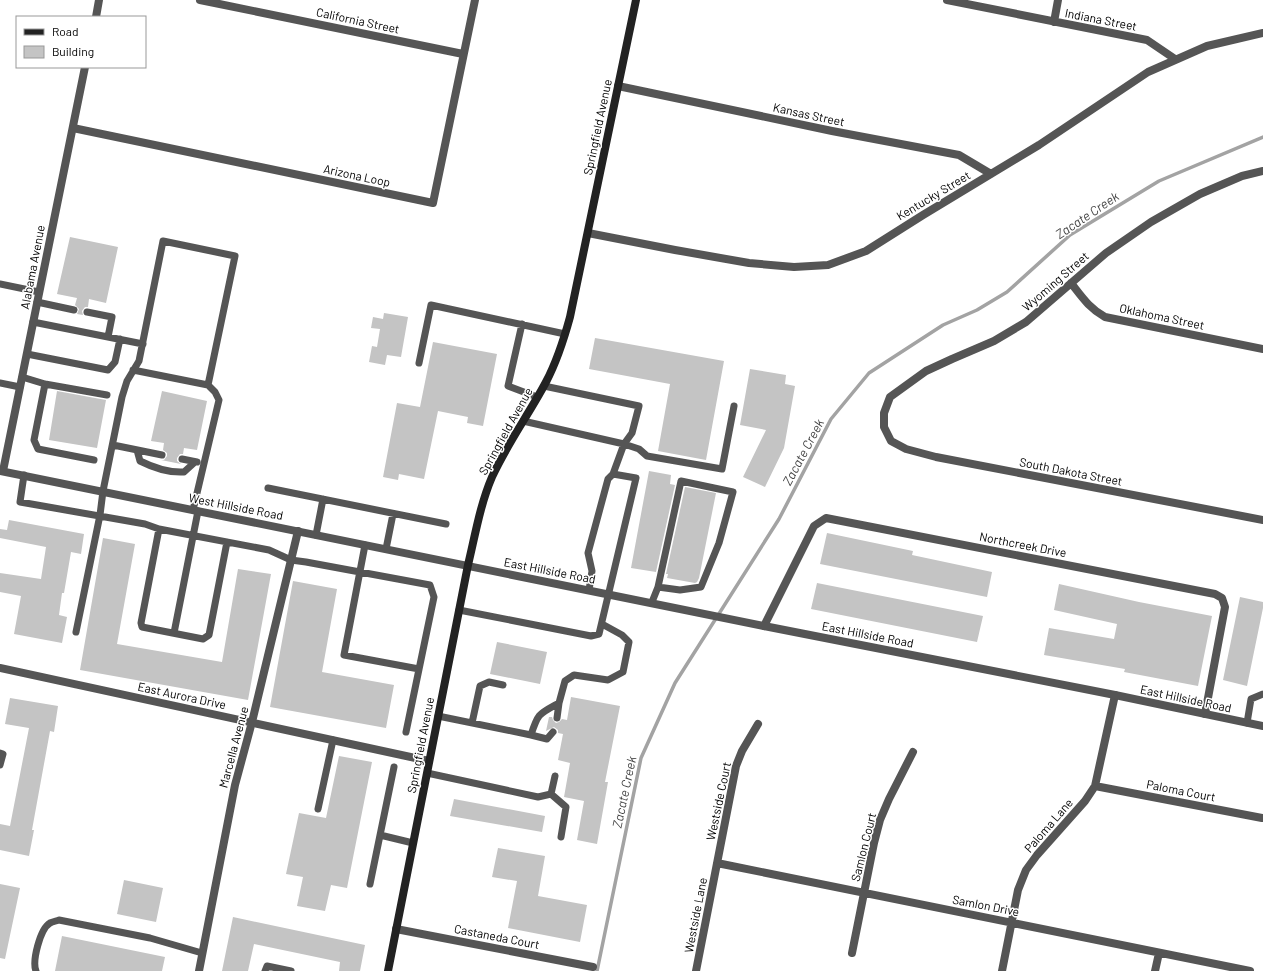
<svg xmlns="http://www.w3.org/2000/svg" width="1263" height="971" viewBox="0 0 1263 971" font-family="Barlow,sans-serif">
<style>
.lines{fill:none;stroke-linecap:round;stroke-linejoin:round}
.stream{stroke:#a3a3a3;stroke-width:3.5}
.building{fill:#c4c4c4}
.service{stroke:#555;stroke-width:7}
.minor{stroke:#555;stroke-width:8}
.tertiary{stroke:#555;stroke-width:8}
.secondary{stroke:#222;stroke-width:8}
.labels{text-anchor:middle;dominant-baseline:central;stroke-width:3;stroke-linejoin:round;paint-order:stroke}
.street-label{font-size:12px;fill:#000;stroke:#fff}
.water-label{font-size:13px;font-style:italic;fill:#444;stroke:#fff}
</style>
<rect width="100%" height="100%" fill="#fff"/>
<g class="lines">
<path class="stream" d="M 597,971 L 641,758 L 675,683 L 779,519 L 831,419 L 869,373 L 943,325 L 977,310 L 1007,292 L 1070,235 L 1159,181 L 1263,137"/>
</g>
<path class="building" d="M 70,237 L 118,247 L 106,303 L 89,299 L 88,307 L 85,307 L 82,311 L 83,315 L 77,314 L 79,309 L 75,305 L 77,298 L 57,294 Z
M 384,313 L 408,317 L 401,357 L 387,355 L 385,365 L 369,362 L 372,346 L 377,347 L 380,329 L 371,328 L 373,317 L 383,319 Z
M 595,338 L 724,361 L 706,460 L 658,451 L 670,384 L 589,369 Z
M 433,342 L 497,354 L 483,426 L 467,423 L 468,417 L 438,411 L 424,479 L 399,474 L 398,480 L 383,477 L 397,403 L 420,407 Z
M 750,369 L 786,375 L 785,384 L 795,386 L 784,448 L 765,487 L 743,477 L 766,430 L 740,425 Z
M 57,391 L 106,400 L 97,448 L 49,440 Z
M 162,391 L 207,401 L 197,450 L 184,448 L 183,454 L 180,454 L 177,458 L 177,461 L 181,464 L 161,460 L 164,460 L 167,456 L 167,453 L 163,450 L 164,443 L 151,441 Z
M 649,471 L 671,475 L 670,484 L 675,485 L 656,572 L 631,568 Z
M 685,487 L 716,493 L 699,578 L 697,582 L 695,583 L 667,578 L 668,574 L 666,574 Z
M 9,520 L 84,534 L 81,554 L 71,552 L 64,593 L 62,593 L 59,615 L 67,617 L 62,643 L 14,634 L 21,596 L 0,592 L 0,573 L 41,579 L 46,547 L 0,538 L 0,529 L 7,530 Z
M 827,533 L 913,551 L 912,555 L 992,572 L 987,597 L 820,564 Z
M 103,538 L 135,544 L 117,644 L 222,662 L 238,569 L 271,574 L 248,700 L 80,670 Z
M 293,581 L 337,589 L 322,672 L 394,685 L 386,728 L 270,707 Z
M 817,583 L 983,616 L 977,642 L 811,609 Z
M 1059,584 L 1139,602 L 1212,616 L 1198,686 L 1124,672 L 1125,669 L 1044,655 L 1049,628 L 1114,639 L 1117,624 L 1054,610 Z
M 1240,597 L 1263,602 L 1263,608 L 1247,686 L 1223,680 Z
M 497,642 L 547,652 L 540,684 L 490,674 Z
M 571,697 L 620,706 L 605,782 L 608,782 L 597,844 L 577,840 L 584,801 L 564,797 L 570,763 L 558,760 L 563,734 L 558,733 L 558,730 L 554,727 L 546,731 L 549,717 L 552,717 L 553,720 L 556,723 L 559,722 L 562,719 L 567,720 Z
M 10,698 L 58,706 L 54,732 L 50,731 L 32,830 L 34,830 L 29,856 L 0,850 L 0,824 L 10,826 L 29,728 L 5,724 Z
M 339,756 L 372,762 L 347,888 L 331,885 L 325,911 L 297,906 L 303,877 L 286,874 L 299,813 L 326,818 Z
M 454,799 L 545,816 L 542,832 L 450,816 Z
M 498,848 L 545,856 L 538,896 L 587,905 L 580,942 L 508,928 L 517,881 L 492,877 Z
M 124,880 L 163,888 L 156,922 L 117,914 Z
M 0,884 L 20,888 L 5,959 L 0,958 Z
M 233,917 L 365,945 L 360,971 L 339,971 L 340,962 L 254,944 L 248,971 L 222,971 Z
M 62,936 L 165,957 L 162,971 L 55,971 Z"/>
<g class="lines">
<path class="service" d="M 0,284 L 39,292
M 37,302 L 74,310
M 87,312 L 112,317 L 108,337
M 33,322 L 143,344
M 522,324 L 508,386 L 537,397
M 27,354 L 108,370 L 115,362 L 120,339
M 419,363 L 431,305 L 565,334
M 133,370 L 208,385
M 22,377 L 45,384 L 107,395
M 0,383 L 20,387
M 45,384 L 34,440 L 38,449 L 94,460
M 544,386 L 639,406 L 632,433 L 624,444 L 613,474 L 608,479 L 588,553 L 592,571 L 589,590
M 523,421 L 624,444 L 639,449 L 647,456 L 722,469 L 734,406
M 113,445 L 162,455
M 137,450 L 140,461 C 154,468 168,473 184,472 L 195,462
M 182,459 L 197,462
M 24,475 L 20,502 L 145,524 L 159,529 L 269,550 L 291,560 L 306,562 L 430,585 L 434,597 L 406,732
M 268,488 L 446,524
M 159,529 L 141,623 L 142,627 L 203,639 L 209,635 L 227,542
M 316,535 L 323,499
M 365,545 L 344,655 L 419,669
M 386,549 L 393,514
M 652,602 L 658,587 L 681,481 L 733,492 L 719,543 L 701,587 L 680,590 L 658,587
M 459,610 L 591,636 L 599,634 L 636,478 L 613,474
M 76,632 L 100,515 L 103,491 L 122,397 L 127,381 L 139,361 L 163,241 L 235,256 L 208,385 L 215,392 L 219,400 L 193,510
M 174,633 L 198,511
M 438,716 L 531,735 C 538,713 539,714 559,703 L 565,681 L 574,675 L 608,680 L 623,672 L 629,642 L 622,635 L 602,624
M 557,718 L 559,703
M 472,723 L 480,686 L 489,682 L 503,685
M 1247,723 L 1251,699 L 1263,694
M 531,735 L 547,739 L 553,732
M 0,753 L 3,754 L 0,765
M 427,773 L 538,797 L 551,794 L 555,776
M 551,794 L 566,807 L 561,837
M 318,809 L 333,740
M 380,835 L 413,843
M 370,884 L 394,767
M 36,971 C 32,961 40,929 50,923 C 52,922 56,921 59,920 L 150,938 L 202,953
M 265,971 L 267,966 L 291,971"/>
<path class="minor" d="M 200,0 L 463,54
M 947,0 L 1147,40 L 1175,59
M 96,17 L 99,0
M 1054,22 L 1058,0
M 618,86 L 832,131 L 959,155 L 991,174
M 73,128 L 433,203 L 475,0
M 1263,171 L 1242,176 L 1200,194 L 1151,222 L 1106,253 L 1026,322 L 994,341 L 952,359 L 926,371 L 890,397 L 884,413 L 884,427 L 891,441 L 906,449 L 936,457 L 1263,520
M 588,233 L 675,250 L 749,263 L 794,267 L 828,265 L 866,251 L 923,215 L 1039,145 L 1148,72 L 1207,46 L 1263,33
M 1071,283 C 1082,297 1089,308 1105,317 L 1263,349
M 3,471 L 85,67
M 764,626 L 814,526 L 826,518 L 1215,594 L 1222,598 L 1225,607 L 1205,714
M 0,668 L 429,761
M 1095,786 L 1262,818
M 717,863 L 1250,971
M 396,929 L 593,967
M 852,953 L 874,843 L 880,820 L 889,799 L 913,752
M 199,971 L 235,785 L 252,722 L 298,531
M 696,971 L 736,766 L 742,751 L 758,724
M 1002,971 L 1018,890 L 1026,870 L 1037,855 L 1085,801 L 1095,786 L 1115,695
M 1155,971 L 1159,953"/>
<path class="tertiary" d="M 0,471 L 764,626 L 1115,695 L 1263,726"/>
<path class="secondary" d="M 388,971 L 468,565 C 475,536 480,505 492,477 C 507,444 529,414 546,382 C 557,361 564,339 570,317 L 636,0"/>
</g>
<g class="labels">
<g class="street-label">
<text transform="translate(1101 19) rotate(11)">Indiana Street</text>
<text transform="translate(358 20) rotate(12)">California Street</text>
<text transform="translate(809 114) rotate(12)">Kansas Street</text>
<text transform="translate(597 127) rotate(-78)">Springfield Avenue</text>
<text transform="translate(357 175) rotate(12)">Arizona Loop</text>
<text transform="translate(933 195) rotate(-31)">Kentucky Street</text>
<text transform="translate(32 267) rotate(-79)">Alabama Avenue</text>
<text transform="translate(1055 281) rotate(-41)">Wyoming Street</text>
<text transform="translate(1162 316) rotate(12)">Oklahoma Street</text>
<text transform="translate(505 431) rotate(-61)">Springfield Avenue</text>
<text transform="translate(1071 471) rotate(11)">South Dakota Street</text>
<text transform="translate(236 506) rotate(11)">West Hillside Road</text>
<text transform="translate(1023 544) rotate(11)">Northcreek Drive</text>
<text transform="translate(550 570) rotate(11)">East Hillside Road</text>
<text transform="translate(868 634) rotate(11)">East Hillside Road</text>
<text transform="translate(182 695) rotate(12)">East Aurora Drive</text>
<text transform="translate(1186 698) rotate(12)">East Hillside Road</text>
<text transform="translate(420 745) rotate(-79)">Springfield Avenue</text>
<text transform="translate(233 747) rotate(-75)">Marcella Avenue</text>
<text transform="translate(1181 790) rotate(11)">Paloma Court</text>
<text transform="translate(718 801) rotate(-78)">Westside Court</text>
<text transform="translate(1048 825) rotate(-49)">Paloma Lane</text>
<text transform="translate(863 847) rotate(-76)">Samlon Court</text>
<text transform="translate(986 905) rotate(11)">Samlon Drive</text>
<text transform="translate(695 915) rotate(-79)">Westside Lane</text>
<text transform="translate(497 936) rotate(11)">Castaneda Court</text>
</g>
<g class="water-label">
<text transform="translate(1087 215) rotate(-34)">Zacate Creek</text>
<text transform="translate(803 452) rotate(-62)">Zacate Creek</text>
<text transform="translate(624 792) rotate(-78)">Zacate Creek</text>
</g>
</g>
<rect x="16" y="16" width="130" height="52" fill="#ffffff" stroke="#999999"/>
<rect x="24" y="29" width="20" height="6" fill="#222222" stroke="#999999"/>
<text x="52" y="36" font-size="12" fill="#000000">Road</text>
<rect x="24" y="46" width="20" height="12" fill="#c4c4c4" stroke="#999999"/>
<text x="52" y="56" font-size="12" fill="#000000">Building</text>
</svg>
